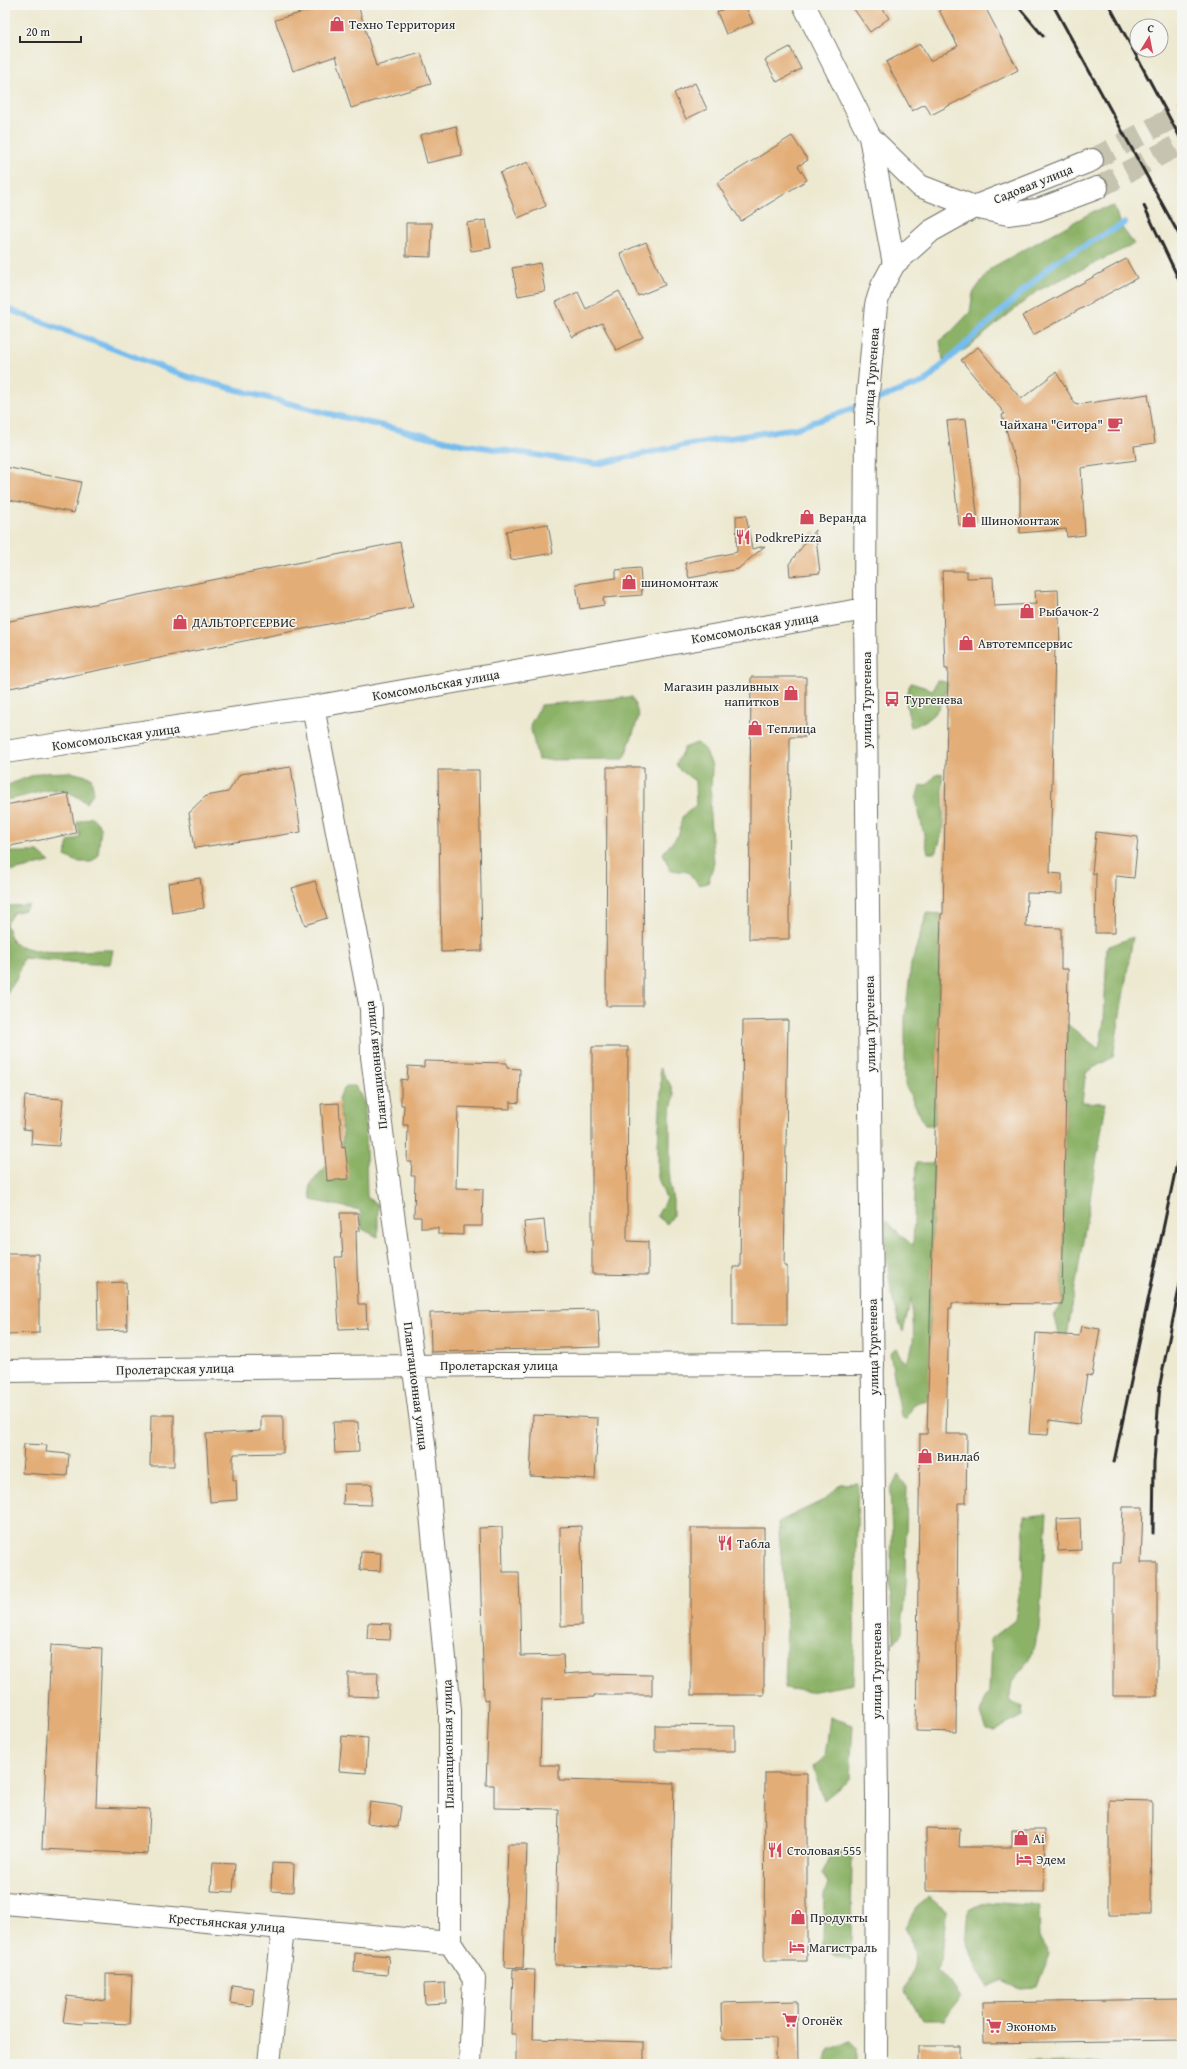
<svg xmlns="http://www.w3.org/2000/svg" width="1187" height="2069" viewBox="0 0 1187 2069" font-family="'Gentium Book Plus',serif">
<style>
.forest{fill:#8cb267;stroke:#5c6e49}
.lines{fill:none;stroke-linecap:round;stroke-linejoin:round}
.stream{stroke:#75bced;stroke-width:6}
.building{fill:#e3ad77}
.primary-tunnel{stroke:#c6c3b0;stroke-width:22;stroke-dasharray:22 11;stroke-linecap:butt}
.minor-casing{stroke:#6f6e65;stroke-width:24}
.tertiary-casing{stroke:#6f6e65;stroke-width:24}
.secondary-casing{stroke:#6f6e65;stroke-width:24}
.primary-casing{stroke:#6f6e65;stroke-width:24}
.minor{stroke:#fff;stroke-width:22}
.tertiary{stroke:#fff;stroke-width:22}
.secondary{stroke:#fff;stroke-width:22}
.primary{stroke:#fff;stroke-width:22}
.rail{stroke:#2b2b2b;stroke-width:3}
.labels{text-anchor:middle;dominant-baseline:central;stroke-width:3;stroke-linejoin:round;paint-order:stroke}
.poi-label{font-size:13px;fill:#2b2b2b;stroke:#f6f6f2;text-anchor:start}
.street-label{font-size:13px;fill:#2b2b2b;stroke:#f6f6f2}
</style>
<rect width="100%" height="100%" fill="#f6f6f2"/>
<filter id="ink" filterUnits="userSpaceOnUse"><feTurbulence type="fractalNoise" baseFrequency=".025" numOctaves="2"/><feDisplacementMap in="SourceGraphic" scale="8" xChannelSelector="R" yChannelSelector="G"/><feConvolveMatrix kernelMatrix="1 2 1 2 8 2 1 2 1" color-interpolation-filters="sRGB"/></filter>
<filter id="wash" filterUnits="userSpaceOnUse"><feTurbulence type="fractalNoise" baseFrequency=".012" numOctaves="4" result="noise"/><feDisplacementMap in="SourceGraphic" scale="16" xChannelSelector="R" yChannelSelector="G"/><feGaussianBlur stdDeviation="0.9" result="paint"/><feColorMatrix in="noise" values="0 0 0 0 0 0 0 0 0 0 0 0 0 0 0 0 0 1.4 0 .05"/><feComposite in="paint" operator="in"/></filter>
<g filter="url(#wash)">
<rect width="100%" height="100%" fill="#ede9d1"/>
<path class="forest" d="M 1114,206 L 1120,225 L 1134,244 L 1037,291 L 966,349 L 943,360 L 940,341 L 950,333 L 970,312 L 973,293 L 991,268 L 1094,211 Z
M 937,680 L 948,683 C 943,706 934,720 911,727 C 908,711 902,698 911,683 L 933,690 Z
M 632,697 L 639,716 L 624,759 L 538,760 L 530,725 L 541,705 Z
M 697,743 L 705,749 L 712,766 L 710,817 L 714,863 L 708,883 L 699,885 L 688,872 L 670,870 L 663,853 L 679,834 L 682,817 L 696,805 L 695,781 L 679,769 L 676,764 L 684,748 Z
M 70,772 L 91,777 L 94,792 L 86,803 C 56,778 38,796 5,800 L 5,786 L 39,773 Z
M 942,773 C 943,795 947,834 935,853 L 928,853 L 916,799 L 920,786 L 927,785 L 936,775 Z
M 92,817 L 101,827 L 98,856 L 91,862 L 77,862 L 65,856 L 68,842 L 80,837 L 77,822 Z
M 5,852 L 38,852 L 50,862 L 13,871 L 5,868 Z
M 29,905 L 25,910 L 13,913 L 6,924 L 13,943 C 44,958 79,949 113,950 L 110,964 L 92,964 L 23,958 L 16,980 L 5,996 L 5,906 Z
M 927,913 L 941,914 L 935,1125 L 925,1125 L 905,1085 L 905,1018 L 911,964 Z
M 1133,937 L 1113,1057 L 1086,1072 L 1082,1102 L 1106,1103 L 1064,1354 L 1054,1314 L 1062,1304 L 1067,1024 L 1099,1049 L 1104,1021 L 1107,947 Z
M 660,1068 L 670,1084 L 674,1096 L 670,1115 L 670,1186 L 673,1200 L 673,1216 L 667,1224 L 657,1216 L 666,1199 L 658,1178 L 658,1145 L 661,1090 Z
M 346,1086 L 355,1086 L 365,1102 L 367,1198 L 378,1204 L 378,1237 L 362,1229 L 360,1210 L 311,1200 L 310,1185 L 342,1146 L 343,1136 L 338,1098 Z
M 916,1163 L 934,1163 L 928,1401 L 914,1404 L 906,1420 L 901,1416 L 890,1353 L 896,1348 L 904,1363 C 919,1347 912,1318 911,1298 L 903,1332 C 888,1297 887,1257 885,1220 L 913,1246 Z
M 898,1475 L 907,1487 L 905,1583 L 902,1633 L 894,1643 L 890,1587 L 892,1534 L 890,1492 Z
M 858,1483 L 853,1684 L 810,1692 L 785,1688 L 787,1619 L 778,1522 L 824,1500 L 841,1484 Z
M 1047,1513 L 1039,1628 L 1030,1660 L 1012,1681 L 1009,1702 L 1022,1707 L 1023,1716 L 994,1731 L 986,1730 L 980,1714 L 983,1702 L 989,1692 L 991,1639 L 1015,1620 L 1022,1577 L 1024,1516 Z
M 830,1717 L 853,1725 L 850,1779 L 824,1800 L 813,1767 L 825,1757 Z
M 852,1847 L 851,1961 L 833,1955 L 823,1945 L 824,1895 L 828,1883 L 822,1874 L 831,1855 Z
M 929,1897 L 946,1911 L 942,1959 L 936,1970 L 949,1982 L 960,1998 L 945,2020 L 922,2020 L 905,1991 C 917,1960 919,1958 905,1927 L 916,1908 Z
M 987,1902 L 1039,1906 L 1040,1939 L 1049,1954 L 1037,1987 L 1020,1988 L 1002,1980 L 987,1987 C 971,1957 961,1943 969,1909 Z
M 851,2041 L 856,2048 L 856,2064 L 825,2064 L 829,2050 Z
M 1069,2062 L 1108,2064 L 999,2064 Z"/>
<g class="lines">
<path class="stream" d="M 5,308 L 188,377 L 326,413 L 461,444 L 596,464 L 690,444 L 797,428 L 862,405
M 872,401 L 924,382 L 1055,262 L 1125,223"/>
</g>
<g id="blocks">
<path class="building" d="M 329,5 L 358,5 L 376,66 L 421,53 L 431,84 L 351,108 L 336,56 L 293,71 L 275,20 Z
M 733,5 L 745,5 L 753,23 L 726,34 L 717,12 Z
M 851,5 L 880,5 L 889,18 L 870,32 Z
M 949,5 L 984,5 L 1018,70 L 931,115 L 925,104 L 912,111 L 886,62 L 920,44 L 930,61 L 958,46 L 939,10 Z
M 790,47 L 801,69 L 777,82 L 765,60 Z
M 695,83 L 707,109 L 686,119 L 674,93 Z
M 456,126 L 462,155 L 427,163 L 420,135 Z
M 792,136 L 808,160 L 798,166 L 807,180 L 741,221 L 717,183 Z
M 528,162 L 546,206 L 518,218 L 500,173 Z
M 486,220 L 491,248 L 471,251 L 467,223 Z
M 406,223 L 432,223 L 431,257 L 406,256 Z
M 646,242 L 665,285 L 638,296 L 620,253 Z
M 1126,259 L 1137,278 L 1033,335 L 1022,316 Z
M 540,263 L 545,291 L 518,296 L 512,268 Z
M 619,291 L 643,337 L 616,350 L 602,323 L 572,337 L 556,302 L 578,292 L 586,309 Z
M 978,347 L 1021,399 L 1056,372 L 1076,405 L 1148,394 L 1155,443 L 1134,446 L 1136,460 L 1081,468 L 1085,535 L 1067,537 L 1066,529 L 1020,533 L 1020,478 L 1002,415 L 1005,414 L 961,360 Z
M 966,419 L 978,522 L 959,525 L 947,421 Z
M 5,467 L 81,482 L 74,513 L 5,499 Z
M 746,515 L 752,549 L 765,546 L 738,569 L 689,578 L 685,563 L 737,552 L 736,516 Z
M 548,524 L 553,553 L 511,560 L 506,531 Z
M 815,530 L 820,573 L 790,576 L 789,564 Z
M 400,542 L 413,607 L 5,689 L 5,622 Z
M 640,568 L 642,595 L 603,598 L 604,605 L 580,609 L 576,584 L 616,578 L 616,570 Z
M 942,571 L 967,571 L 967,578 L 993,577 L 994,606 L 1036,604 L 1035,591 L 1058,590 L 1060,645 L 1055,645 L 1050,873 L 1062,874 L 1062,894 L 1027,893 L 1026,927 L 1061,928 L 1061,969 L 1068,969 L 1062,1304 L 952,1303 L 952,1308 L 949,1308 L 946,1434 L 967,1434 L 966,1503 L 958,1503 L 956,1732 L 916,1731 L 920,1434 L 927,1434 L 941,914 L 943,914 L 948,669 L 945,669 Z
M 751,677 L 806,677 L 806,737 L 790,737 L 789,939 L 749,939 Z
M 291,767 L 301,832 L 195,848 L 189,812 L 206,796 L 228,792 L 240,774 Z
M 607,767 L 644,767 L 643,1006 L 606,1006 Z
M 438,770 L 479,770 L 482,951 L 441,952 Z
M 68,793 L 76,833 L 5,847 L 5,805 Z
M 1096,832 L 1138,837 L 1134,878 L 1116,876 L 1115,933 L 1095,933 L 1096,874 L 1092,873 Z
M 200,878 L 204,908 L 172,913 L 168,883 Z
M 315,881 L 327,918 L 305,925 L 292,888 Z
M 788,1020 L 784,1266 L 787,1266 L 787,1325 L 733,1325 L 733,1267 L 740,1267 L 743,1021 Z
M 592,1047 L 628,1047 L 627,1241 L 648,1242 L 648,1275 L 592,1274 Z
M 424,1061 L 507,1063 L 507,1068 L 520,1069 L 519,1103 L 510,1102 L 510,1109 L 458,1107 L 456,1188 L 483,1189 L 482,1226 L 463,1226 L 463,1235 L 438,1234 L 438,1228 L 421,1228 L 421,1217 L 414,1217 L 415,1176 L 411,1176 L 412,1162 L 407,1162 L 408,1125 L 403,1125 L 404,1105 L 401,1105 L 401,1079 L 407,1080 L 408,1066 L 424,1067 Z
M 25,1096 L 63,1099 L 59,1146 L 31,1144 L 32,1130 L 23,1129 Z
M 339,1103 L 342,1148 L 345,1147 L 349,1179 L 327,1181 L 321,1104 Z
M 340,1213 L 358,1213 L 360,1231 L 356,1231 L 358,1304 L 366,1304 L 367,1328 L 339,1329 L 335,1257 L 343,1257 Z
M 544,1220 L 547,1250 L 527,1252 L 524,1222 Z
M 5,1254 L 39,1254 L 39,1333 L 5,1334 Z
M 126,1282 L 127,1330 L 98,1331 L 97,1283 Z
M 598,1309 L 600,1347 L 431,1352 L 430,1313 Z
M 1081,1326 L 1100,1329 L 1092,1376 L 1087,1375 L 1079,1424 L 1049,1420 L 1048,1435 L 1029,1434 L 1036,1333 L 1079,1336 Z
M 151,1415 L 174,1415 L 174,1466 L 150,1466 Z
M 533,1415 L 598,1418 L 595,1479 L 530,1476 Z
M 261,1416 L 283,1416 L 283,1453 L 234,1454 L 234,1456 L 233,1457 L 233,1480 L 236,1480 L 237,1500 L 210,1502 L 206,1434 L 261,1431 Z
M 333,1422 L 358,1422 L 359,1452 L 335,1453 Z
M 24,1444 L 47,1445 L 46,1452 L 69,1454 L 67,1476 L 22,1473 Z
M 344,1484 L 372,1484 L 371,1505 L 343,1504 Z
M 1123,1507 L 1143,1507 L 1141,1563 L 1157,1563 L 1157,1696 L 1113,1696 L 1113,1563 L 1121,1563 Z
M 1080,1518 L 1081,1550 L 1058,1551 L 1057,1519 Z
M 581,1526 L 582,1625 L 561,1626 L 560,1527 Z
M 502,1527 L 503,1572 L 519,1572 L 521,1656 L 563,1655 L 564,1674 L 593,1672 L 593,1674 L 652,1675 L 652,1695 L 594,1695 L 594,1697 L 542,1699 L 540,1765 L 559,1765 L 559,1780 L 674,1783 L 670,1967 L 555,1965 L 559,1809 L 494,1808 L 494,1785 L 486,1785 L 489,1700 L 484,1701 L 479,1528 Z
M 691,1528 L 764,1528 L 764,1695 L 691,1695 Z
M 361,1552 L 381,1553 L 380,1571 L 360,1570 Z
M 368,1623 L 391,1624 L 390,1640 L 367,1639 Z
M 51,1645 L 102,1648 L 96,1807 L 150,1809 L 148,1854 L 42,1849 Z
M 348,1673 L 378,1673 L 377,1697 L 348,1696 Z
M 655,1725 L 735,1726 L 735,1751 L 655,1751 Z
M 342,1736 L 368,1738 L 366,1773 L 339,1771 Z
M 765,1773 L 807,1773 L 807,1961 L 764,1961 Z
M 1109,1800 L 1152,1801 L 1151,1915 L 1109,1915 Z
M 370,1802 L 401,1806 L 398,1827 L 367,1823 Z
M 926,1828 L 960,1829 L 959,1847 L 1012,1847 L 1012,1830 L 1045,1830 L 1044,1892 L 926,1891 Z
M 508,1844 L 527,1844 L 523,1968 L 504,1967 Z
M 213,1863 L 235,1864 L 233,1892 L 211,1891 Z
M 272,1863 L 294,1864 L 293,1892 L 271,1891 Z
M 355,1953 L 389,1956 L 387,1975 L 354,1972 Z
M 513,1969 L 535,1970 L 533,2039 L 644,2042 L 644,2064 L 516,2064 L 516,2034 L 511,2034 Z
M 106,1974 L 132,1975 L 130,2024 L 84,2022 L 83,2024 L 63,2022 L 67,1996 L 106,2001 Z
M 445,1983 L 446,2003 L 425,2004 L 424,1984 Z
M 232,1985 L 254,1988 L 252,2006 L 230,2003 Z
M 1182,1999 L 1182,2040 L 984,2043 L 983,2002 Z
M 797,2001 L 798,2064 L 776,2064 L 776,2038 L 722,2039 L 721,2003 Z
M 918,2046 L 959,2046 L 959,2064 L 918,2064 Z"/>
</g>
</g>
<g filter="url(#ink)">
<use href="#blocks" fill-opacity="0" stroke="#6f6e65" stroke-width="1"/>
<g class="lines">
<path class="primary-tunnel" d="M 1092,160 L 1182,113
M 1097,188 L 1182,143"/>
<defs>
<path id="minor" d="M 313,707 L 371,1009 L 372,1057 L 425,1452 L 450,1710 L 450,1943 L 474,1979 L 470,2064
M 5,1371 L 493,1365 L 873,1364
M 5,1903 L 450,1943
M 269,2064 L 283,1928"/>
<path id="tertiary" d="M 804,5 L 870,137 L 894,264
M 870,137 L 920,186 L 974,207"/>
<path id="secondary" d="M 865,609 L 877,1798 L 876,2064"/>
<path id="primary" d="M 974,207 L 1008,214 L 1038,210 L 1097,188
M 865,609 L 866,415 L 876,305 L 882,286 L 894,264 L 931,231 L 974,207 L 1092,160
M 5,752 L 313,707 L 865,609"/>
</defs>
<use href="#minor" class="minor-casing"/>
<use href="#tertiary" class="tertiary-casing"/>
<use href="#secondary" class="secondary-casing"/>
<use href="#primary" class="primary-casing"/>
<use href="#minor" class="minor"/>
<use href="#tertiary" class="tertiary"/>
<use href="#secondary" class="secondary"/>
<use href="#primary" class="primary"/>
<path class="rail" d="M 1017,5 L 1043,36
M 1053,5 L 1182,240
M 1109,5 L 1182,141
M 1144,206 L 1182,286
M 1114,1462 L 1182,1139
M 1153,1533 L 1154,1463 L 1160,1384 L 1182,1274"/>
</g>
</g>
<defs>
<symbol id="shop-bare" viewBox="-9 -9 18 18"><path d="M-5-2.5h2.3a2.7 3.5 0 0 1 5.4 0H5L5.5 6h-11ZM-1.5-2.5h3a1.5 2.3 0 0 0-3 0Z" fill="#d1495b" stroke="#f6f6f2" stroke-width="2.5" paint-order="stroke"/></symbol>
<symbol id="cafe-bare" viewBox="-9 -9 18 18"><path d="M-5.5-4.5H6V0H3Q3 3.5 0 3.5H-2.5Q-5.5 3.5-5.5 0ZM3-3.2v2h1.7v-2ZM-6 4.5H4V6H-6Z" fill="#d1495b" stroke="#f6f6f2" stroke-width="2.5" paint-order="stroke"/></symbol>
<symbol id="restaurant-bare" viewBox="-9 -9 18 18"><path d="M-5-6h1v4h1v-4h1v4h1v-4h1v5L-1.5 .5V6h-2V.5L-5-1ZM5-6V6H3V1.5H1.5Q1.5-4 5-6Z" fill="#d1495b" stroke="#f6f6f2" stroke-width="2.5" paint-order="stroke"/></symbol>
<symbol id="bus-bare" viewBox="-9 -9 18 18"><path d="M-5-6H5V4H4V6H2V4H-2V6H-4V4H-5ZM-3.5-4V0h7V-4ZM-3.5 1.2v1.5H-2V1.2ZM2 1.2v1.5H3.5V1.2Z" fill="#d1495b" stroke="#f6f6f2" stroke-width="2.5" paint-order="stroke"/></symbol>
<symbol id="hotel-bare" viewBox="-9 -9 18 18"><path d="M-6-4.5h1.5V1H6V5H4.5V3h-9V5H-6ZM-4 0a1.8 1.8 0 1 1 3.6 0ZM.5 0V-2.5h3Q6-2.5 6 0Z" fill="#d1495b" stroke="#f6f6f2" stroke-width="2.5" paint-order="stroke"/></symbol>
<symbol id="supermarket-bare" viewBox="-9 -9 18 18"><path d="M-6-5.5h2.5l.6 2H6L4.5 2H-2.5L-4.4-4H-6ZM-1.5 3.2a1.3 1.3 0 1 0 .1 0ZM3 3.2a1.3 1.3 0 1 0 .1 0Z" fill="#d1495b" stroke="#f6f6f2" stroke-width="2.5" paint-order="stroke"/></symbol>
</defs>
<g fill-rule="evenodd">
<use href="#shop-bare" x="326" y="13" width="22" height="22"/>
<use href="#cafe-bare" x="1104" y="413" width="22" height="22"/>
<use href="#shop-bare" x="796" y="506" width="22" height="22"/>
<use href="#shop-bare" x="958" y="509" width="22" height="22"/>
<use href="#restaurant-bare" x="732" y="526" width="22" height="22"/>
<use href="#shop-bare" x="618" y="571" width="22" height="22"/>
<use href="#shop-bare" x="1016" y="600" width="22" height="22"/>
<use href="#shop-bare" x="169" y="611" width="22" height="22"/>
<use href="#shop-bare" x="955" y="632" width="22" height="22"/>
<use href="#shop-bare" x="780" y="682" width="22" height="22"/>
<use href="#bus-bare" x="881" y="688" width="22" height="22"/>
<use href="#shop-bare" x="744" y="717" width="22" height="22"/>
<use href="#shop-bare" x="914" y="1445" width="22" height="22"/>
<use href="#restaurant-bare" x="714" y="1532" width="22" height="22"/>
<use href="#shop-bare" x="1010" y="1827" width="22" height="22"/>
<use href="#restaurant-bare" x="764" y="1839" width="22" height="22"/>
<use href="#hotel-bare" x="1013" y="1848" width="22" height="22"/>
<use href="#shop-bare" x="787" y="1906" width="22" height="22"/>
<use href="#hotel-bare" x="786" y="1936" width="22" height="22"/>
<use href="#supermarket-bare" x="779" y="2009" width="22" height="22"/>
<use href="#supermarket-bare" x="983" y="2015" width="22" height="22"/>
</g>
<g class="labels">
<g class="poi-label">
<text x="349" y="24">Техно Территория</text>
<text x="1103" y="424" text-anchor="end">Чайхана "Ситора"</text>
<text x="819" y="517">Веранда</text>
<text x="981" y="520">Шиномонтаж</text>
<text x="755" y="537">PodkrePizza</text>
<text x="641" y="582">шиномонтаж</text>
<text x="1039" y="611">Рыбачок-2</text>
<text x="192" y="622">ДАЛЬТОРГСЕРВИС</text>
<text x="978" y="643">Автотемпсервис</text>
<text x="779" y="686" text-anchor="end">Магазин разливных<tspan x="779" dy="15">напитков</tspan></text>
<text x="904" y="699">Тургенева</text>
<text x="767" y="728">Теплица</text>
<text x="937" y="1456">Винлаб</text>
<text x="737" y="1543">Табла</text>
<text x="1033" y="1838">Ai</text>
<text x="787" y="1850">Столовая 555</text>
<text x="1036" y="1859">Эдем</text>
<text x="810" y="1917">Продукты</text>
<text x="809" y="1947">Магистраль</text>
<text x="802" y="2020">Огонёк</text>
<text x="1006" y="2026">Экономь</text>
</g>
<g class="street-label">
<text transform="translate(1033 184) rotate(-22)">Садовая улица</text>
<text transform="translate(871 376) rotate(-86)">улица Тургенева</text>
<text transform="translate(755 628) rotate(-10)">Комсомольская улица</text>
<text transform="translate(436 685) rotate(-10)">Комсомольская улица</text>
<text transform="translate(866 700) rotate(-90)">улица Тургенева</text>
<text transform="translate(116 737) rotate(-8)">Комсомольская улица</text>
<text transform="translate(870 1024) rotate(-91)">улица Тургенева</text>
<text transform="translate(376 1065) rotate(-96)">Плантационная улица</text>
<text transform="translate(873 1347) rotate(-91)">улица Тургенева</text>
<text x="499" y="1365">Пролетарская улица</text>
<text transform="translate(175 1369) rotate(-1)">Пролетарская улица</text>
<text transform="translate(416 1386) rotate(83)">Плантационная улица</text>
<text transform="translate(876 1671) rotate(-90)">улица Тургенева</text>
<text transform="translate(448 1744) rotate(-91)">Плантационная улица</text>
<text transform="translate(227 1923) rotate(5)">Крестьянская улица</text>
</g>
</g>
<rect width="1187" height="2069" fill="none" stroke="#f6f6f2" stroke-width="20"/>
<g transform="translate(1149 38) rotate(10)"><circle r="19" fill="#f6f6f2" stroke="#a5a5a2"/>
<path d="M0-3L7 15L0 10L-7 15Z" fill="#d1495b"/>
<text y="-6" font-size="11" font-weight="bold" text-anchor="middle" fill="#2b2b2b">С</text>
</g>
<path d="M20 36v6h61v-6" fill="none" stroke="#2b2b2b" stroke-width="2"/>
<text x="26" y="36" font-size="12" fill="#2b2b2b" stroke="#f6f6f2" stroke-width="3" paint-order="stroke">20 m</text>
</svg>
